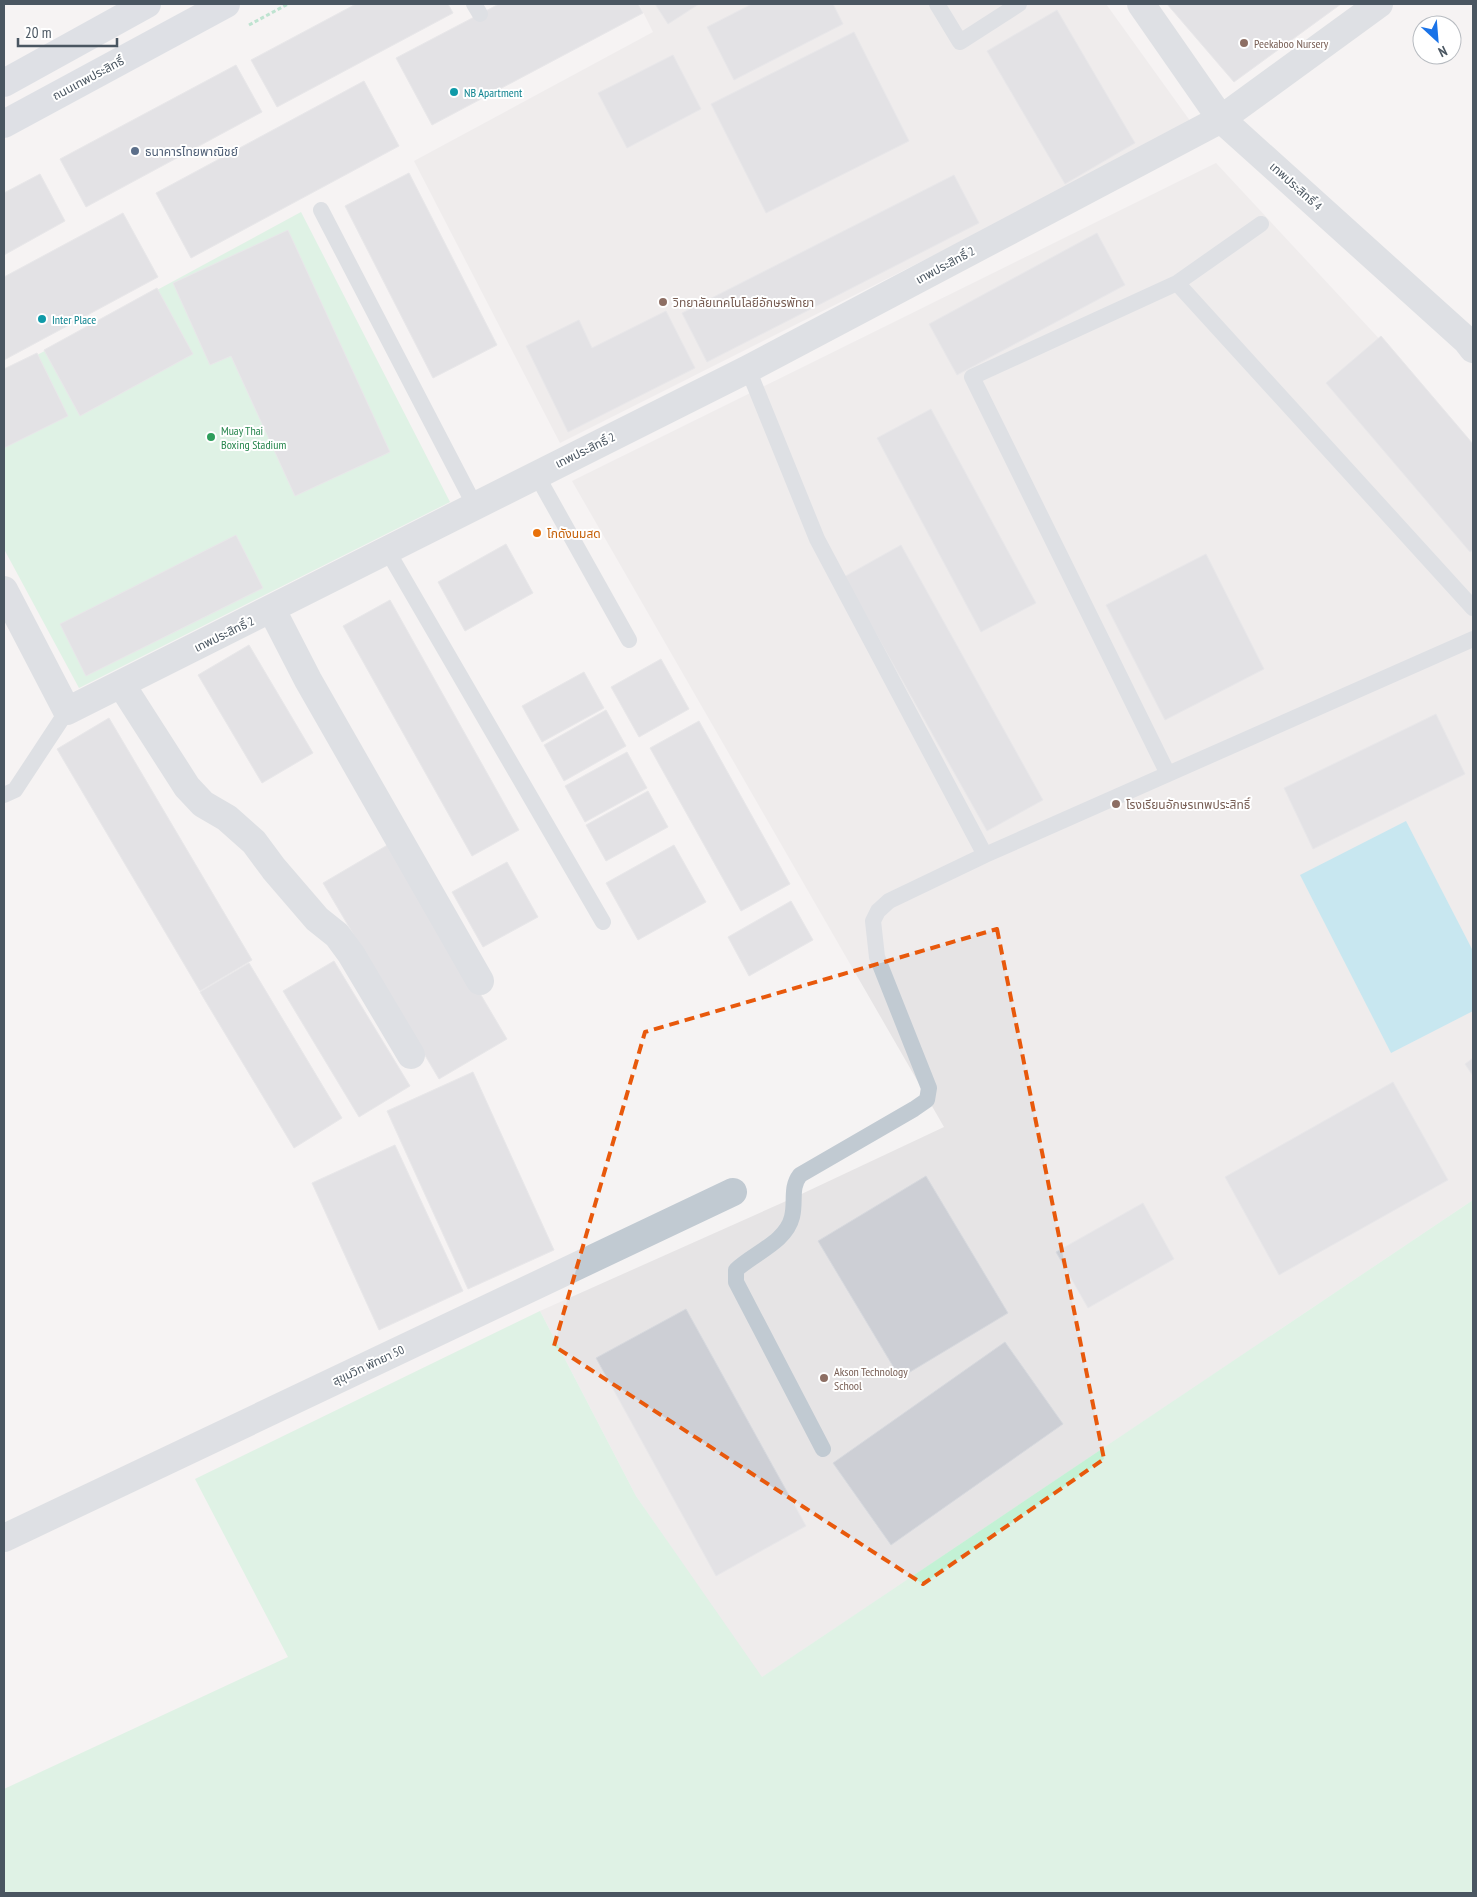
<svg xmlns="http://www.w3.org/2000/svg" width="1477" height="1897" viewBox="0 0 1477 1897" font-family="'PT Sans Narrow','Noto Sans Thai',sans-serif">
<style>
.education{fill:#e6e4e5}
.green{fill:#c3f1d5}
.water{fill:#90daee}
.building{fill:#cdcfd5;stroke:#d7d9de}
.lines{fill:none;stroke-linecap:round;stroke-linejoin:round}
.path{stroke:#7ad0a6;stroke-width:3;stroke-dasharray:4 2.5;stroke-linecap:butt}
.lane{stroke:#c1cad2;stroke-width:16}
.street{stroke:#c1cad2;stroke-width:28}
.secondary{stroke:#c1cbd6;stroke-width:28}
.marked{fill:none;stroke:#e8590c;stroke-width:4;stroke-dasharray:10 6;stroke-linejoin:round}
.education-dot{fill:#8d6e63;stroke:#fff;stroke-width:2}
.culture-dot{fill:#0f9aa8;stroke:#fff;stroke-width:2}
.service-dot{fill:#5c6f8a;stroke:#fff;stroke-width:2}
.leisure-dot{fill:#2e9e5b;stroke:#fff;stroke-width:2}
.food-dot{fill:#e8710a;stroke:#fff;stroke-width:2}
.labels{text-anchor:middle;dominant-baseline:central;stroke-width:4;stroke-linejoin:round;paint-order:stroke}
.education-label{font-size:12px;fill:#785e54;stroke:#fff;text-anchor:start}
.street-label{font-size:12px;fill:#4a5661;stroke:#fff}
.culture-label{font-size:12px;fill:#0d838f;stroke:#fff;text-anchor:start}
.service-label{font-size:12px;fill:#4e5e75;stroke:#fff;text-anchor:start}
.leisure-label{font-size:12px;fill:#27864d;stroke:#fff;text-anchor:start}
.food-label{font-size:12px;fill:#c56008;stroke:#fff;text-anchor:start}
</style>
<rect width="100%" height="100%" fill="#f5f3f3"/>
<path class="education" d="M 639,4 L 1106,4 L 1193,125 L 560,443 L 414,161 L 653,32 Z
M 1216,163 L 1410,372 L 1473,448 L 1473,1200 L 761,1678 L 636,1496 L 540,1311 L 793,1198 L 944,1127 L 572,481 Z"/>
<path class="green" d="M 301,212 L 450,502 L 79,688 L 4,549 L 4,373 Z
M 1473,1200 L 1473,1893 L 4,1893 L 4,1789 L 288,1657 L 195,1479 L 540,1311 L 636,1496 L 762,1677 Z"/>
<path class="water" d="M 1406,821 L 1473,951 L 1473,1011 L 1391,1053 L 1300,875 Z"/>
<path class="building" d="M 356,4 L 448,4 L 453,13 L 277,107 L 251,60 Z
M 499,4 L 638,4 L 643,13 L 432,125 L 396,58 Z
M 655,4 L 699,4 L 668,24 Z
M 752,4 L 833,4 L 843,24 L 734,80 L 707,27 Z
M 1167,4 L 1341,4 L 1234,82 Z
M 1057,10 L 1135,143 L 1065,184 L 987,51 Z
M 854,32 L 909,141 L 766,213 L 711,104 Z
M 673,55 L 701,109 L 627,148 L 598,93 Z
M 236,65 L 262,112 L 86,207 L 60,159 Z
M 364,81 L 399,146 L 191,258 L 156,193 Z
M 409,173 L 497,345 L 433,378 L 345,206 Z
M 40,174 L 65,221 L 4,255 L 4,193 Z
M 954,175 L 979,223 L 707,362 L 682,313 Z
M 123,213 L 158,277 L 4,360 L 4,277 Z
M 288,230 L 390,452 L 295,496 L 231,356 L 210,365 L 173,283 Z
M 1097,233 L 1125,285 L 957,375 L 929,324 Z
M 157,288 L 193,354 L 80,416 L 44,350 Z
M 666,311 L 695,368 L 568,432 L 526,346 L 579,320 L 592,348 Z
M 1381,336 L 1473,444 L 1473,550 L 1470,552 L 1326,383 Z
M 37,353 L 68,416 L 4,448 L 4,369 Z
M 931,409 L 1036,603 L 981,632 L 877,438 Z
M 236,535 L 263,588 L 86,676 L 60,624 Z
M 506,544 L 533,593 L 465,631 L 438,582 Z
M 901,545 L 1043,800 L 987,831 L 844,577 Z
M 1206,554 L 1264,669 L 1165,720 L 1106,605 Z
M 390,600 L 519,830 L 472,856 L 343,626 Z
M 249,645 L 313,753 L 262,783 L 198,675 Z
M 661,659 L 689,709 L 639,737 L 611,687 Z
M 584,672 L 604,708 L 542,742 L 522,706 Z
M 606,710 L 626,746 L 564,781 L 544,745 Z
M 1436,714 L 1465,774 L 1313,849 L 1284,788 Z
M 109,718 L 252,960 L 200,991 L 57,749 Z
M 699,721 L 790,884 L 741,911 L 650,748 Z
M 627,752 L 647,788 L 585,822 L 565,786 Z
M 648,791 L 668,827 L 606,861 L 586,825 Z
M 391,843 L 507,1039 L 439,1079 L 323,883 Z
M 674,845 L 706,902 L 638,940 L 606,883 Z
M 507,862 L 538,917 L 483,947 L 452,892 Z
M 791,901 L 813,940 L 749,976 L 728,937 Z
M 334,961 L 410,1086 L 359,1117 L 283,991 Z
M 249,963 L 342,1118 L 294,1148 L 200,992 Z
M 1473,1058 L 1473,1076 L 1465,1064 Z
M 473,1072 L 554,1250 L 468,1289 L 387,1111 Z
M 1393,1082 L 1448,1180 L 1279,1275 L 1225,1177 Z
M 395,1145 L 463,1291 L 379,1330 L 312,1183 Z
M 926,1176 L 1008,1313 L 900,1378 L 818,1241 Z
M 1143,1203 L 1174,1259 L 1088,1308 L 1056,1252 Z
M 686,1309 L 806,1526 L 716,1576 L 596,1358 Z
M 1005,1342 L 1063,1424 L 891,1545 L 833,1463 Z"/>
<g class="lines">
<path class="path" d="M 249,25 L 288,4"/>
<path class="lane" d="M 474,4 L 480,14
M 937,4 L 960,42 L 1019,4
M 321,210 L 475,506
M 1177,283 L 1261,224
M 748,369 L 817,539 L 985,855
M 536,474 L 629,640
M 387,550 L 603,922
M 1168,774 L 972,377 L 1177,283 L 1473,608
M 4,795 L 15,790 L 67,711
M 823,1449 L 736,1282 L 736,1270 C 754,1253 786,1242 792,1217 C 796,1201 790,1188 800,1175 L 914,1109 L 927,1100 L 929,1088 L 877,957 L 873,921 L 878,911 L 889,901 L 985,855 L 1473,639"/>
<path class="street" d="M 1141,4 L 1221,119 L 1466,340 L 1473,349
M 4,590 L 67,711 L 748,369 L 1221,119 L 1379,4
M 272,610 L 308,680 L 480,981
M 121,684 L 187,787 L 203,804 L 227,818 L 254,842 L 274,869 L 317,919 L 337,935 L 351,954 L 411,1055
M 4,1538 L 733,1192"/>
<path class="secondary" d="M 4,83 L 147,4
M 4,124 L 226,4"/>
</g>
<path d="M0 0H1477V1897H0ZM 997,929 L 1104,1459 L 923,1584 L 554,1346 L 645,1032 Z" fill="#f5f3f3" fill-opacity=".55" fill-rule="evenodd"/>
<path class="marked" d="M 997,929 L 1104,1459 L 923,1584 L 554,1346 L 645,1032 Z"/>
<g class="education-dot">
<circle cx="1244" cy="43" r="5"/>
<circle cx="663" cy="302" r="5"/>
<circle cx="1116" cy="804" r="5"/>
<circle cx="824" cy="1378" r="5"/>
</g>
<g class="culture-dot">
<circle cx="454" cy="92" r="5"/>
<circle cx="42" cy="319" r="5"/>
</g>
<circle class="service-dot" cx="135" cy="151" r="5"/>
<circle class="leisure-dot" cx="211" cy="437" r="5"/>
<circle class="food-dot" cx="537" cy="533" r="5"/>
<g class="labels">
<g class="education-label">
<text x="1254" y="43">Peekaboo Nursery</text>
<text x="673" y="302">วิทยาลัยเทคโนโลยีอักษรพัทยา</text>
<text x="1126" y="804">โรงเรียนอักษรเทพประสิทธิ์</text>
<text x="834" y="1371">Akson Technology<tspan x="834" dy="14">School</tspan></text>
</g>
<g class="street-label">
<text transform="translate(88 78) rotate(-28)">ถนนเทพประสิทธิ์</text>
<text transform="translate(1296 186) rotate(42)">เทพประสิทธิ์ 4</text>
<text transform="translate(945 265) rotate(-28)">เทพประสิทธิ์ 2</text>
<text transform="translate(585 450) rotate(-26)">เทพประสิทธิ์ 2</text>
<text transform="translate(224 634) rotate(-26)">เทพประสิทธิ์ 2</text>
<text transform="translate(368 1365) rotate(-25)">สุขุมวิท พัทยา 50</text>
</g>
<g class="culture-label">
<text x="464" y="92">NB Apartment</text>
<text x="52" y="319">Inter Place</text>
</g>
<g class="service-label">
<text x="145" y="151">ธนาคารไทยพาณิชย์</text>
</g>
<g class="leisure-label">
<text x="221" y="430">Muay Thai<tspan x="221" dy="14">Boxing Stadium</tspan></text>
</g>
<g class="food-label">
<text x="547" y="533">โกดังนมสด</text>
</g>
</g>
<rect width="1477" height="1897" fill="none" stroke="#4a5661" stroke-width="10"/>
<g transform="translate(1437 40) rotate(154)"><circle r="24" fill="#ffffff" stroke="#b7bbc0"/>
<path d="M0-4L9 19L0 12L-9 19Z" fill="#1a73e8"/>
<text y="-8" font-size="14" font-weight="bold" text-anchor="middle" fill="#4a5661">N</text>
</g>
<path d="M18 38v8h99v-8" fill="none" stroke="#4a5661" stroke-width="2.5"/>
<text x="25" y="38" font-size="15" fill="#4a5661" stroke="#ffffff" stroke-width="4" paint-order="stroke">20 m</text>
</svg>
